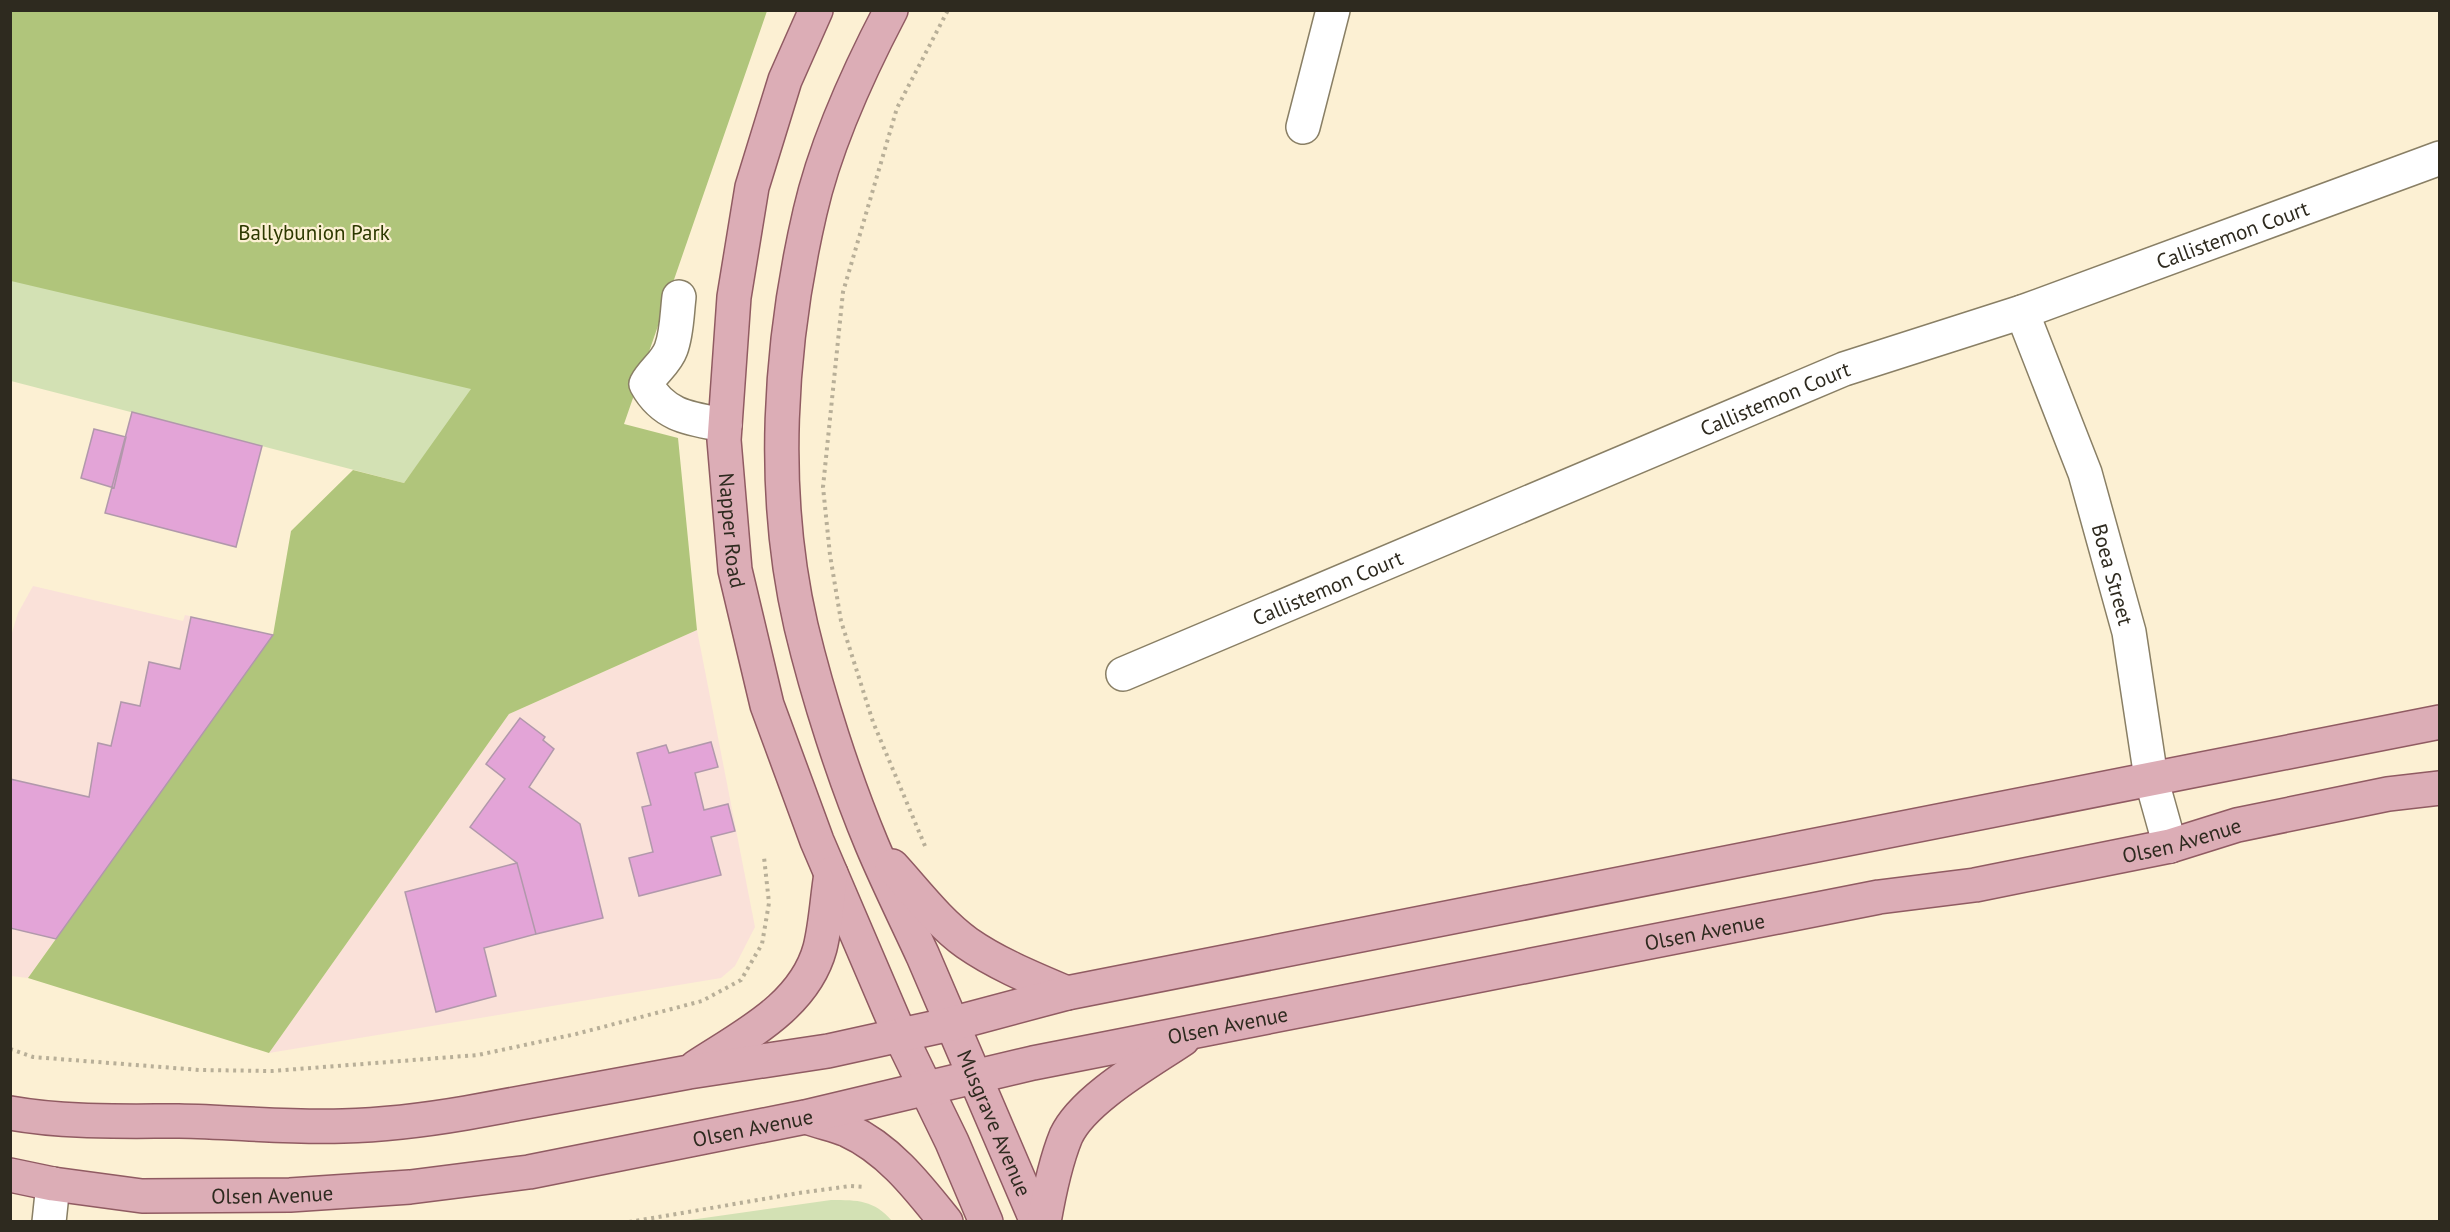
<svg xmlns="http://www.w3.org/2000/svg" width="2450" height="1232" viewBox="0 0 2450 1232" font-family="'PT Sans',sans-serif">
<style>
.commercial{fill:#fae1d9}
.green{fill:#d3e1b4}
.forest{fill:#b0c57b}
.building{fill:#e3a4d7;stroke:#b198ab;stroke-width:1.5}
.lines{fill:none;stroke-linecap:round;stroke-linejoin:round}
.minor-casing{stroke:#897f65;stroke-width:36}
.major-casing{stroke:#905b62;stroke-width:36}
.path{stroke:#b8af98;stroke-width:4;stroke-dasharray:3 4.5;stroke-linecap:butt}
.minor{stroke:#fff;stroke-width:33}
.major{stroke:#dcadb6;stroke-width:33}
.labels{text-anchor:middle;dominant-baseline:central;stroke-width:4.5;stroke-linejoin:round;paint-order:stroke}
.park-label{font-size:21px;fill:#2d3900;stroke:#fcf0d3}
.street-label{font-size:21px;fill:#2e2a1f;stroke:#fcf0d3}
</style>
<rect width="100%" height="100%" fill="#fcf0d3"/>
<path class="commercial" d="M 33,586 L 183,621 L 185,615 L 273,635 L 28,978 L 11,976 L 11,636 L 18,613 Z
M 697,630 L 755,927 L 735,966 L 721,978 L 269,1053 L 509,714 Z"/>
<path class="green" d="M 10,11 L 752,11 L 404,483 L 11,381 Z
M 831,1200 C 858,1200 874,1200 892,1221 L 683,1221 Z"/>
<path class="forest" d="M 11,11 L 767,11 L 624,424 L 678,438 L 697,630 L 509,714 L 269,1053 L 28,978 L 273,635 L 291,531 L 353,470 L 404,483 L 471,389 L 11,281 Z"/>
<path class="building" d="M 132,412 L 262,446 L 236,547 L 105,513 Z
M 94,429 L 126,437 L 114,488 L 81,478 Z
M 191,617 L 273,635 L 56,939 L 10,928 L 10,779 L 89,797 L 98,743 L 111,746 L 121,702 L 140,706 L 149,662 L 180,669 Z
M 520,718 L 545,737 L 543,740 L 554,749 L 529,787 L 580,824 L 603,918 L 536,934 L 517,863 L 470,827 L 505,779 L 486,764 Z
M 711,742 L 718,767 L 695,773 L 704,810 L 728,804 L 735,831 L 711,837 L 721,875 L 639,896 L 629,858 L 653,852 L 642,807 L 651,805 L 637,753 L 666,745 L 669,753 Z
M 517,863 L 536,934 L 484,948 L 496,996 L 436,1012 L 405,892 Z"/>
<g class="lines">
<defs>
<g id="minor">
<path d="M 1303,127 L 1333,10"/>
<path d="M 679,297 C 677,313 677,333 671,349 C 666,363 653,371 646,384 C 664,417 692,419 725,425"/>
<path id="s1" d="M 2022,312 L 2085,473 L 2129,632 L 2151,778 L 2170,846"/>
<path id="s2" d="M 1123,674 L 1844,369 L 2022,312 L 2440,158"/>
<path d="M 49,1222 L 53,1184"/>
</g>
<g id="major">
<path id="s3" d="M 816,10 L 785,80 L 752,187 L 734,297 L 724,440 L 735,570 L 767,705 L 817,841 L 900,1035 L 952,1142 L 986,1222"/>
<path id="s4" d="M 891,10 C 859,71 825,146 810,212 C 779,346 770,492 801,626 C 818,697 844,778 872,845 C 888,883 906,919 923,956 C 961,1044 999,1133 1037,1222"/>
<path d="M 892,866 C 915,891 938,922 967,943 C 997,964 1034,979 1067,993"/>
<path d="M 696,1067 C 743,1036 804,1007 820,948 C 826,924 827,898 831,874"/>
<path d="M 10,1113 C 67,1123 122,1121 179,1121 C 234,1122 289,1128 343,1126 C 384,1125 425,1120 466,1113 L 689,1072 L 828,1051 L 951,1024 L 1067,993 L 2440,722"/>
<path d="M 807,1117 C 820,1122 835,1125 847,1130 C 889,1149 918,1187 946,1222"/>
<path id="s5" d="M 10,1175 L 53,1184 L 142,1196 L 290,1195 L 410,1187 L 529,1172 L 805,1117 L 1033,1063 L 1879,897 L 1975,885 L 2170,846 L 2237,825 L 2388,794 L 2440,788"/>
<path d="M 1044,1222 C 1049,1193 1055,1163 1066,1136 C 1083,1099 1149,1062 1183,1039"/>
</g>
</defs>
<use href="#minor" class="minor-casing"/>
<use href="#major" class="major-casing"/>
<path class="path" d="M 925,846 L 873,722 L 841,621 L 830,555 L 823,487 L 843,292 L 897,108 L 948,10
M 10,1049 L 33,1057 L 200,1070 L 272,1071 L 478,1055 L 576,1034 L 702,1001 L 741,980 L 762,944 L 769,903 L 764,857
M 629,1222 L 799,1193 L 850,1186 L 866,1187"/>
<use href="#minor" class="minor"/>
<use href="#major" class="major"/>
</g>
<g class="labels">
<g class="park-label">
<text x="314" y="232">Ballybunion Park</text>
</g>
<g class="street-label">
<text stroke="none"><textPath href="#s2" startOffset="1194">Callistemon Court</textPath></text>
<text stroke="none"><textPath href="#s2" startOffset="708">Callistemon Court</textPath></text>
<text stroke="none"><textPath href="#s3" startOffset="534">Napper Road</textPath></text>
<text stroke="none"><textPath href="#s1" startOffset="278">Boea Street</textPath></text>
<text stroke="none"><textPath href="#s2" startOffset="222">Callistemon Court</textPath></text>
<text stroke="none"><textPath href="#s5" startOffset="2208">Olsen Avenue</textPath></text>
<text stroke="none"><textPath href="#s5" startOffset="1722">Olsen Avenue</textPath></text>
<text stroke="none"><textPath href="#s5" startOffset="1236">Olsen Avenue</textPath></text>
<text stroke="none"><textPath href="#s4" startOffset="1170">Musgrave Avenue</textPath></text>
<text stroke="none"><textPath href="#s5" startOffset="750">Olsen Avenue</textPath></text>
<text stroke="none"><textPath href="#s5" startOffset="264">Olsen Avenue</textPath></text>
</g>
</g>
<rect width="2450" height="1232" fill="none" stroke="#2e2a1f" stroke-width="24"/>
</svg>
